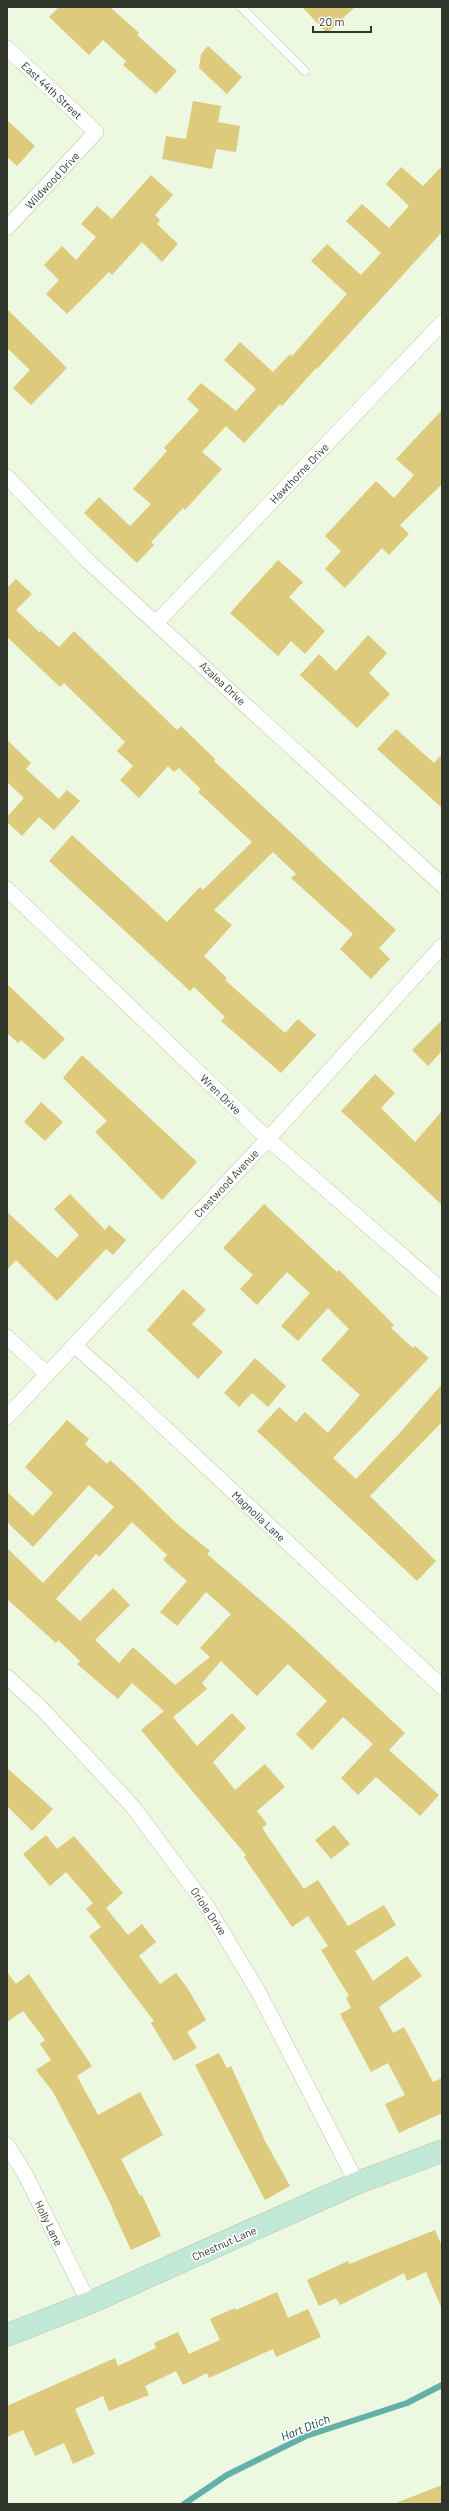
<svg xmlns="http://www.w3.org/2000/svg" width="449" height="2511" viewBox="0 0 449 2511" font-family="Barlow,sans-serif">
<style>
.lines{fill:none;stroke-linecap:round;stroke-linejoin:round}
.stream{stroke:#63b0aa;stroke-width:6}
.building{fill:#ddca7c;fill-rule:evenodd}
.lane-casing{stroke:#bbc6ae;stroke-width:9}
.street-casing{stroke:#bbc6ae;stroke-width:16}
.secondary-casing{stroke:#bbc6ae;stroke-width:23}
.lane{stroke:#fff;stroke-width:8}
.street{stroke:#fff;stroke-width:15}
.secondary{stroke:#c2e8d8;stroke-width:22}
.labels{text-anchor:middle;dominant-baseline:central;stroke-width:3.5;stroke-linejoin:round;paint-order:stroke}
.street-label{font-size:11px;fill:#31362c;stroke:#fff}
.water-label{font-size:12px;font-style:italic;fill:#0a3f3d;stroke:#fff}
</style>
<rect width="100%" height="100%" fill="#ecf8df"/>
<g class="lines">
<path class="stream" d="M 184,2504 L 227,2475 L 306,2436 L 407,2403 L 442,2385"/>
</g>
<path class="building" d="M 59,7 L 110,7 L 139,33 L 137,35 L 177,71 L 156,94 L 123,65 L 126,61 L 103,40 L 89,55 L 49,17 Z
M 302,7 L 355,7 L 327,33 Z
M 208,46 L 242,77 L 227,94 L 199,68 L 201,54 Z
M 193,101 L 221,106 L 218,122 L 240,126 L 236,152 L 216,149 L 212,169 L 162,159 L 166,136 L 186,139 Z
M 7,120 L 35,146 L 17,166 L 7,157 Z
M 442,166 L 442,232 L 317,369 L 316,368 L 282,406 L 280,404 L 244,443 L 226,426 L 202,452 L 222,469 L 185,510 L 183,508 L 151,542 L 154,545 L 137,563 L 84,513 L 99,497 L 130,526 L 151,504 L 133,489 L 167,451 L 164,448 L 199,410 L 187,399 L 201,383 L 236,411 L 256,389 L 224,360 L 240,342 L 273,372 L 290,354 L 292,356 L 347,294 L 311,261 L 327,244 L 361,275 L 381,253 L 346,221 L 362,204 L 389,228 L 409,206 L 386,184 L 401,167 L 423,186 Z
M 151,175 L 173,195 L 155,215 L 160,220 L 157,224 L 178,244 L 162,262 L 142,242 L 112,275 L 109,272 L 67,314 L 46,294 L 59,280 L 44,265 L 62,246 L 76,260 L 96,237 L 81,224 L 97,206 L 112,219 Z
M 7,309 L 67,368 L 31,405 L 13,388 L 30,370 L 7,348 Z
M 442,410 L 442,484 L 400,525 L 409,534 L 389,555 L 382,548 L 345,588 L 325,569 L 341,551 L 325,536 L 376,481 L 394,498 L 414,475 L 396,459 Z
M 278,560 L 303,582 L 289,597 L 325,631 L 305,654 L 291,641 L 278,656 L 230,613 Z
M 16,579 L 32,594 L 16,610 L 39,632 L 41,631 L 59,647 L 74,631 L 177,730 L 181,726 L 215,759 L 214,761 L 396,930 L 379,948 L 390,959 L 371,979 L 340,949 L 353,934 L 291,878 L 296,874 L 273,852 L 214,910 L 232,925 L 204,956 L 227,978 L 225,980 L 285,1033 L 298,1019 L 316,1035 L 281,1073 L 221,1021 L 225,1017 L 194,987 L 190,991 L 49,861 L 72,835 L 167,922 L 200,887 L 203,890 L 252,842 L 198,792 L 201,789 L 179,768 L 174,772 L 168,766 L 139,798 L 120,780 L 133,766 L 117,751 L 125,742 L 64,683 L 60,687 L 7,637 L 7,588 Z
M 368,635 L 387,653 L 369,673 L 390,694 L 357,728 L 300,675 L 319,654 L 336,671 Z
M 396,729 L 434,763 L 442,754 L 442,808 L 377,749 Z
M 7,740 L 31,763 L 26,769 L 59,799 L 67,790 L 80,801 L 54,830 L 39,817 L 22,836 L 7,822 L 7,817 L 24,798 L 7,782 Z
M 7,984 L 65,1039 L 44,1060 L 21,1040 L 18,1043 L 7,1033 Z
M 442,1020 L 442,1051 L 428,1066 L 412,1050 Z
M 82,1055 L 197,1162 L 162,1200 L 95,1132 L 107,1121 L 63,1078 Z
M 375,1074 L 395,1093 L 381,1108 L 415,1142 L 442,1111 L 442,1205 L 341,1111 Z
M 41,1102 L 63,1122 L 45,1141 L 24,1122 Z
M 70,1194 L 105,1230 L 109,1225 L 126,1240 L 113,1255 L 106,1249 L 57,1301 L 16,1260 L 7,1270 L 7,1212 L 57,1258 L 79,1235 L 54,1209 Z
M 264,1204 L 337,1272 L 339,1270 L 394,1325 L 391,1328 L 413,1348 L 415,1346 L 429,1358 L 333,1458 L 356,1479 L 398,1435 L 442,1384 L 442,1422 L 370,1496 L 436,1561 L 417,1581 L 257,1431 L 279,1407 L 296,1422 L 305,1412 L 328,1433 L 360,1395 L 321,1360 L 349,1329 L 328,1308 L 298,1341 L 281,1326 L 310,1293 L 287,1272 L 257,1305 L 240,1289 L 253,1275 L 223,1248 Z
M 183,1289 L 206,1310 L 192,1324 L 223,1352 L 198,1379 L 147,1330 Z
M 255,1358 L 286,1386 L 268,1407 L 252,1393 L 239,1407 L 224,1393 Z
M 67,1420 L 89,1439 L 85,1444 L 107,1464 L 110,1460 L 132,1480 L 178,1525 L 210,1551 L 207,1554 L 295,1630 L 405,1733 L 389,1750 L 439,1795 L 420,1816 L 376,1777 L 358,1795 L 341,1778 L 373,1744 L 343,1717 L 312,1750 L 296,1734 L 327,1701 L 288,1664 L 257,1696 L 221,1661 L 202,1683 L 207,1689 L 173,1717 L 197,1746 L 232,1713 L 246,1728 L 213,1762 L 235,1790 L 265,1764 L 285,1787 L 257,1811 L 267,1824 L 262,1828 L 304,1889 L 318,1880 L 348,1926 L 384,1905 L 396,1925 L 355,1951 L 373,1981 L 407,1956 L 422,1976 L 379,2007 L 393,2033 L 404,2027 L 433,2082 L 442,2078 L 442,2113 L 399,2133 L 385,2104 L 405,2095 L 388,2063 L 371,2072 L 340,2014 L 351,2008 L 346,1998 L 349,1996 L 321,1950 L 328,1946 L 308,1916 L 292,1927 L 244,1857 L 246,1855 L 141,1730 L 164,1711 L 132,1683 L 118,1699 L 77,1664 L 80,1661 L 58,1640 L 56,1643 L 7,1599 L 7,1548 L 43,1583 L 114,1507 L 89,1485 L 33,1547 L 7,1522 L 7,1492 L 33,1516 L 53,1493 L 25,1467 ZM 132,1522 L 167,1555 L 163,1560 L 187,1581 L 160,1612 L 177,1626 L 206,1592 L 231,1614 L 200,1648 L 210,1657 L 175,1685 L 133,1647 L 119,1663 L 95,1640 L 130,1605 L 113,1588 L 80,1621 L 56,1599 L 96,1554 L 99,1557 Z
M 7,1768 L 53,1809 L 32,1831 L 7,1806 Z
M 334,1825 L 350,1844 L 331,1859 L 315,1840 Z
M 46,1835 L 57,1849 L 74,1836 L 123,1893 L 106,1908 L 128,1935 L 142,1924 L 156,1942 L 139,1956 L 160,1984 L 176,1973 L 188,1989 L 206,2020 L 187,2032 L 197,2048 L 174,2061 L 151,2023 L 154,2021 L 89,1936 L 101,1927 L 86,1909 L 93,1903 L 66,1872 L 50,1886 L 23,1854 Z
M 7,1972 L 16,1984 L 29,1974 L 92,2066 L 77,2076 L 98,2115 L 140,2092 L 163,2135 L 121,2159 L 140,2196 L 142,2195 L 161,2236 L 131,2250 L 112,2209 L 113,2209 L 87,2157 L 53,2092 L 36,2070 L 51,2060 L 40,2044 L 45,2040 L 23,2011 L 7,2022 Z
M 219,2053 L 227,2068 L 231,2066 L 265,2141 L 290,2186 L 265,2200 L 195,2065 Z
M 435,2230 L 442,2246 L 442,2309 L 426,2272 L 407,2281 L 404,2273 L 340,2305 L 336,2298 L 319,2306 L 307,2280 L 348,2261 L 349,2264 Z
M 277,2292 L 288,2318 L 308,2309 L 321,2337 L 276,2357 L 273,2349 L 209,2378 L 207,2373 L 183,2385 L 176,2371 L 145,2386 L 149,2395 L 109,2411 L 103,2396 L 75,2409 L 95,2454 L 73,2464 L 64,2443 L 35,2456 L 23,2430 L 7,2437 L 7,2406 L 115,2358 L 118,2366 L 156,2348 L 154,2343 L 178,2332 L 189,2354 L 220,2340 L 210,2319 L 235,2308 L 236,2310 Z
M 442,2485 L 442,2504 L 396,2504 L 396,2503 Z"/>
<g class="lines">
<defs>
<path id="lane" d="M 241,7 L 305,71"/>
<path id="street" d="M 7,48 L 96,132 L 7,228
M 7,477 L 89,562 L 442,885
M 157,622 L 442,323
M 7,889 L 268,1139 L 442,1290
M 7,1337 L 47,1374
M 75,1346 L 118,1384 L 442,1687
M 7,1417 L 268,1139 L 442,946
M 7,1677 L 42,1709 L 133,1807 L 208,1908 L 259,1993 L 357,2183
M 7,2145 L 26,2176 L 89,2303"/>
<path id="secondary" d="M 7,2335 L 89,2303 L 357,2183 L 442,2151"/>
</defs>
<use href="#lane" class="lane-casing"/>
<use href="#street" class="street-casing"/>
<use href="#secondary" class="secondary-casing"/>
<use href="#lane" class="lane"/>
<use href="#street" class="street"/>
<use href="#secondary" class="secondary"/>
</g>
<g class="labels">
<g class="street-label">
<text transform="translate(52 90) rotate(43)">East 44th Street</text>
<text transform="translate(52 180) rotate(-47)">Wildwood Drive</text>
<text transform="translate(299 473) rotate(-46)">Hawthorne Drive</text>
<text transform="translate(223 683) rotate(43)">Azalea Drive</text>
<text transform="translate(221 1094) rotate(44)">Wren Drive</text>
<text transform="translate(226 1183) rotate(-47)">Crestwood Avenue</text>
<text transform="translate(259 1516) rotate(43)">Magnolia Lane</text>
<text transform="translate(209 1911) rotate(56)">Oriole Drive</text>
<text transform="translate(49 2223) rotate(64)">Holly Lane</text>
<text transform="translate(224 2243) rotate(-24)">Chestnut Lane</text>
</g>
<g class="water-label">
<text transform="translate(305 2427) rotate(-22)">Hart Dtich</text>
</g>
</g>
<rect width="449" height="2511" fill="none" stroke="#31362c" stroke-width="16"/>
<path d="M313 26v6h58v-6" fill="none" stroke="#31362c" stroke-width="2"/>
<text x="319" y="26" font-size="12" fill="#31362c" stroke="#ffffff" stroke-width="3" paint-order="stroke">20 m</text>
</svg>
